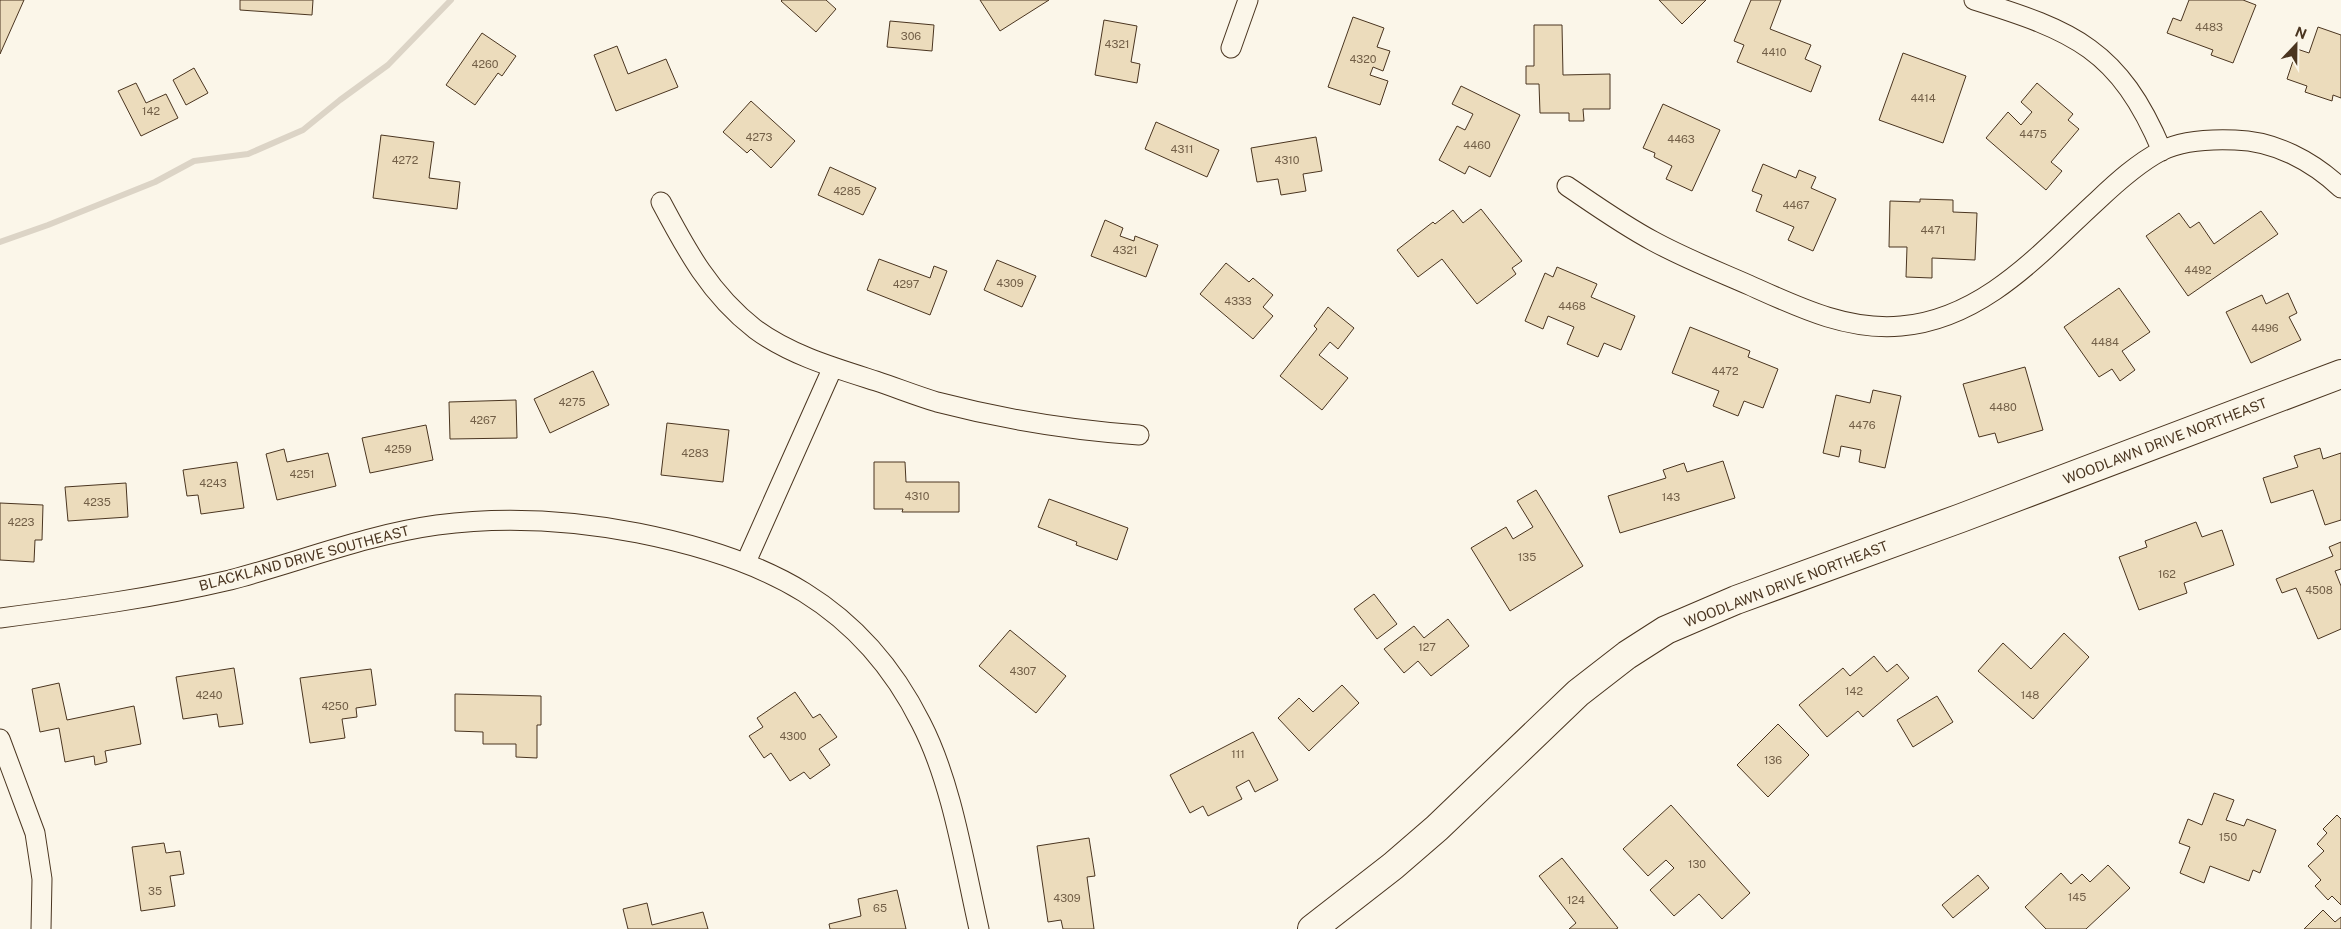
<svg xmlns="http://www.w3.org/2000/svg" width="2341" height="929" viewBox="0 0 2341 929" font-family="'Public Sans',sans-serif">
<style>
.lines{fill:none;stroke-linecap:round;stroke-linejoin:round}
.stream{stroke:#dcd4c6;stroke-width:6}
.building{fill:#ecdcbc;stroke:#4a3520}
.street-casing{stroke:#4a3520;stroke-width:21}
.secondary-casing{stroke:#4a3520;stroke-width:30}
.street{stroke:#fbf6e9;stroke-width:19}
.secondary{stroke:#fbf6e9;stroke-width:28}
.labels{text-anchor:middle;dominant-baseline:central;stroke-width:4;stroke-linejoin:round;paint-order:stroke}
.number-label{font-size:11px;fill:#725f47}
.street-label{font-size:14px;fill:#4a3520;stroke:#fbf6e9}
</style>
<rect width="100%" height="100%" fill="#fbf6e9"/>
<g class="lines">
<path class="stream" d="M 0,242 L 48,225 L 155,182 L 194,161 L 248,154 L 303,130 L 340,100 L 388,65 L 451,0"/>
</g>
<path class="building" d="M 0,0 L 24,0 L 0,54 Z
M 240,0 L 313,0 L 312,15 L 240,10 Z
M 782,0 L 826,0 L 836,9 L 816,32 L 781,1 Z
M 980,0 L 1049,0 L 1000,31 Z
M 1659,0 L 1706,0 L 1682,24 Z
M 1751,0 L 1781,0 L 1770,29 L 1811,45 L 1805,59 L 1821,66 L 1811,92 L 1737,62 L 1744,45 L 1734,41 Z
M 2189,0 L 2243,0 L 2256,5 L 2233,63 L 2211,55 L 2213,50 L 2167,33 L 2173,18 L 2181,21 Z
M 1353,17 L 1384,28 L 1377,47 L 1390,51 L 1383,71 L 1373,67 L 1370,75 L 1388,81 L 1380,105 L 1328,87 Z
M 1104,20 L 1137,26 L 1131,62 L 1140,64 L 1137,83 L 1095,75 Z
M 890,21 L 934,25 L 932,51 L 887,47 Z
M 1534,25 L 1562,25 L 1563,75 L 1610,74 L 1610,109 L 1583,109 L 1584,121 L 1569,121 L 1569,113 L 1540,113 L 1539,84 L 1526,84 L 1526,66 L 1534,66 Z
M 2318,27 L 2341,35 L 2341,98 L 2333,95 L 2332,101 L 2305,92 L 2307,86 L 2287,79 L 2297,49 L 2309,53 Z
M 482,33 L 516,56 L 502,76 L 498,73 L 475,105 L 446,85 Z
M 617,46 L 628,74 L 666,59 L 678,87 L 616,111 L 594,55 Z
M 1903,53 L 1966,76 L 1943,143 L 1879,120 Z
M 194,68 L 208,93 L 186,105 L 173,80 Z
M 136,83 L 146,103 L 166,94 L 178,118 L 141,136 L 118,91 Z
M 2037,83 L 2073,114 L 2068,120 L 2079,129 L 2051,162 L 2062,171 L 2046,190 L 1986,138 L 2008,112 L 2021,125 L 2032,112 L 2021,102 Z
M 1461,86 L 1520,115 L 1490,177 L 1469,166 L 1465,174 L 1439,160 L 1457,126 L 1465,130 L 1473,114 L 1452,104 Z
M 751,101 L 795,141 L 771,168 L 751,149 L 747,153 L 723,132 Z
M 1663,104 L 1720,130 L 1692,191 L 1666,179 L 1672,166 L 1654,157 L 1655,153 L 1643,148 Z
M 1156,122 L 1219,150 L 1207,177 L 1145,149 Z
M 381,135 L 434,142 L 429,178 L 460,182 L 457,209 L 373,198 Z
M 1316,137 L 1322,171 L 1303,174 L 1306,191 L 1281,195 L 1278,179 L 1257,182 L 1251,148 Z
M 1763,164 L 1796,178 L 1799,170 L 1816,177 L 1811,188 L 1836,199 L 1813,251 L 1788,240 L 1794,227 L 1756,211 L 1762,195 L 1752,191 Z
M 830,167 L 876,188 L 863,215 L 818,195 Z
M 1920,199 L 1953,200 L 1953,212 L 1977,213 L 1975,260 L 1932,258 L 1932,278 L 1906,277 L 1907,247 L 1889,247 L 1890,201 L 1920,202 Z
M 1481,209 L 1522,261 L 1512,268 L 1516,274 L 1477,304 L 1442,259 L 1418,277 L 1397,250 L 1433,222 L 1435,224 L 1453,210 L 1463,223 Z
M 2261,211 L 2278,234 L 2188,296 L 2146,236 L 2179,213 L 2190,228 L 2199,222 L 2214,244 Z
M 1105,220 L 1123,228 L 1120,236 L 1134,241 L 1135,236 L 1158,245 L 1146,277 L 1091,256 Z
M 879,259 L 930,278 L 934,266 L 947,271 L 930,315 L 867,290 Z
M 997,260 L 1036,276 L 1022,307 L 984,290 Z
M 1226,263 L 1249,282 L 1253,278 L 1273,295 L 1263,307 L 1273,316 L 1253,339 L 1200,294 Z
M 1557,267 L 1597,284 L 1591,297 L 1635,316 L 1621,350 L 1604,343 L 1598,357 L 1567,344 L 1574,327 L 1548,316 L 1543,329 L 1525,321 L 1545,273 L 1553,277 Z
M 2119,288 L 2150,332 L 2122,351 L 2135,370 L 2120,381 L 2112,369 L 2099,377 L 2064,327 Z
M 2288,293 L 2297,313 L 2289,317 L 2301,340 L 2251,363 L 2226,312 L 2262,295 L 2266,304 Z
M 1328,307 L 1354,328 L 1338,349 L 1330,342 L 1319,355 L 1348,378 L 1322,410 L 1280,376 L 1317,329 L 1314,326 Z
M 1690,327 L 1750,351 L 1748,357 L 1778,369 L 1763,408 L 1744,401 L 1738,416 L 1713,406 L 1719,391 L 1672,373 Z
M 2025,367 L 2043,430 L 1998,443 L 1995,433 L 1979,437 L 1963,384 Z
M 593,371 L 609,405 L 550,433 L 534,399 Z
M 1873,390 L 1901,396 L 1885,468 L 1859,462 L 1861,450 L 1841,446 L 1839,457 L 1823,453 L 1836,395 L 1870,403 Z
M 516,400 L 517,438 L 450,439 L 449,402 Z
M 667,423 L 729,430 L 723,482 L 661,475 Z
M 426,425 L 433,460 L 370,473 L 362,438 Z
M 2320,448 L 2323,459 L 2341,453 L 2341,520 L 2325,525 L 2313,490 L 2271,503 L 2263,478 L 2298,467 L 2294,456 Z
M 284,449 L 287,462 L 328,453 L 336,486 L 277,500 L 266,454 Z
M 1723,461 L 1735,498 L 1620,533 L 1608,496 L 1666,478 L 1663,470 L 1684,463 L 1687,472 Z
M 237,462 L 244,508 L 201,514 L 198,495 L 187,496 L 183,470 Z
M 874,462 L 905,462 L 906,482 L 959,482 L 959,512 L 902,512 L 903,509 L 874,509 Z
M 126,483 L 128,517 L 68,521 L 65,487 Z
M 1536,490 L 1583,566 L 1510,611 L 1471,548 L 1506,527 L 1513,539 L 1533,527 L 1517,501 Z
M 1049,499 L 1128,528 L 1117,560 L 1076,545 L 1077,542 L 1038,527 Z
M 0,503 L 43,505 L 42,540 L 35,540 L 34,562 L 0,560 Z
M 2196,522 L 2202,537 L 2222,530 L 2234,565 L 2184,583 L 2187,593 L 2139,610 L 2119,557 L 2147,547 L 2145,541 Z
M 2341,542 L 2341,569 L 2335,571 L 2341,586 L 2341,629 L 2318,639 L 2296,588 L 2282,593 L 2276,579 L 2333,556 L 2329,547 Z
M 1374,594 L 1397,624 L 1377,639 L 1354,609 Z
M 1448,619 L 1469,646 L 1431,676 L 1418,661 L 1404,673 L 1384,649 L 1414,626 L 1424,638 Z
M 1010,630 L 1066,676 L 1036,713 L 979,666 Z
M 2064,633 L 2089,657 L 2033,719 L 1978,671 L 2003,643 L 2031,669 Z
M 1874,656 L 1887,672 L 1897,664 L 1909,678 L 1863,717 L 1858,711 L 1827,737 L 1799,705 L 1843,668 L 1850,676 Z
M 234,668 L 243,724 L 219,727 L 217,714 L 183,719 L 176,677 Z
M 371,669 L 376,705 L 356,708 L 357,717 L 342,719 L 345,738 L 310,743 L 300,678 Z
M 59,683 L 67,720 L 134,706 L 141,744 L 105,751 L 107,762 L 95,765 L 94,756 L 65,762 L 59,728 L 40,732 L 32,689 Z
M 1342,685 L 1359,703 L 1309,751 L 1278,718 L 1299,698 L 1313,712 Z
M 795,692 L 813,718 L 820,714 L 837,737 L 819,749 L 830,765 L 810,779 L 804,772 L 790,781 L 771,753 L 764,758 L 749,736 L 763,727 L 757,718 Z
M 455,694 L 541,696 L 541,725 L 537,725 L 537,758 L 516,757 L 516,744 L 483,744 L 483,732 L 455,731 Z
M 1937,696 L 1953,722 L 1913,747 L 1897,720 Z
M 1778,724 L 1809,755 L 1768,797 L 1737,765 Z
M 1253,732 L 1278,780 L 1255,792 L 1249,780 L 1236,787 L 1242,799 L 1208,816 L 1203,806 L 1190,813 L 1170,775 Z
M 2214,793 L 2234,800 L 2226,820 L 2244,826 L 2247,819 L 2276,830 L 2260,873 L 2253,870 L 2249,881 L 2210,866 L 2204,883 L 2180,873 L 2190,847 L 2179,843 L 2188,819 L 2202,825 Z
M 1671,805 L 1750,893 L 1722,919 L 1699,894 L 1674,916 L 1650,890 L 1674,868 L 1666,860 L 1648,876 L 1623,849 Z
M 2337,815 L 2341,819 L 2341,905 L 2332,896 L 2328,900 L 2315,886 L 2321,880 L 2308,866 L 2324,851 L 2317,844 L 2327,833 L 2323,829 Z
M 1089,838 L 1095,876 L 1087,877 L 1094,929 L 1063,929 L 1061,920 L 1048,922 L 1037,846 Z
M 164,843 L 166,853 L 180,851 L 184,874 L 170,876 L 175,906 L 141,911 L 132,847 Z
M 1562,858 L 1618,928 L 1616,929 L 1569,929 L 1576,923 L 1539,876 Z
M 2108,865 L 2130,888 L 2086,929 L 2046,929 L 2025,907 L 2061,873 L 2071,884 L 2082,874 L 2090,882 Z
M 1978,875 L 1989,888 L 1953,918 L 1942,905 Z
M 897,890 L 906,929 L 830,929 L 829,924 L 861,916 L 858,899 Z
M 647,903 L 652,925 L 703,912 L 708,929 L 628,929 L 623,909 Z
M 2323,910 L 2335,922 L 2341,917 L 2341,929 L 2304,929 Z"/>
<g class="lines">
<defs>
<path id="street" d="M 1974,0 C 2074,31 2119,49 2162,151
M 1231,48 L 1248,0
M 1567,186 C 1595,205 1623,225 1653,241 C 1684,258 1717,271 1749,285 C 1798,307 1847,331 1901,326 C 1984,319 2041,252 2098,200 C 2117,182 2138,163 2161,151 C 2183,140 2211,139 2235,140 C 2275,141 2312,161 2341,188
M 661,202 C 687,251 710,294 755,329 C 790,355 835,368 876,381 C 897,388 917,396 937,402 C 1006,420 1068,430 1139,435
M 746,562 L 833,367
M 0,618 C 77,608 154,598 230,580 C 299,562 365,535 437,525 C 505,516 571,520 638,533 C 764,558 861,603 921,723 C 952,783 964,863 979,929
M 0,739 L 35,833 L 42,879 L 41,929"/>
<path id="secondary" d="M 1312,929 L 1393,866 L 1437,828 L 1578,693 L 1627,655 L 1666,630 L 1736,600 L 1961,518 L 2341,374"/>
</defs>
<use href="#street" class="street-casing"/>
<use href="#secondary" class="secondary-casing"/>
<use href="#street" class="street"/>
<use href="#secondary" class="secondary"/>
</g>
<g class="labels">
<g class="number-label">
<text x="2209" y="27">4483</text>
<text x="911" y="36">306</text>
<text x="1117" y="44">4321</text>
<text x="1774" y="52">4410</text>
<text x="1363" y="59">4320</text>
<text x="485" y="64">4260</text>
<text x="1923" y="98">4414</text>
<text x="151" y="111">142</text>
<text x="2033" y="134">4475</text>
<text x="759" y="137">4273</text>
<text x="1681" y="139">4463</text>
<text x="1477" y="145">4460</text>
<text x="1182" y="149">4311</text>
<text x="405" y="160">4272</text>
<text x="1287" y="160">4310</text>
<text x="847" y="191">4285</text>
<text x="1796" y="205">4467</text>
<text x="1933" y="230">4471</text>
<text x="1125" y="250">4321</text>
<text x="2198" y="270">4492</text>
<text x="1010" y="283">4309</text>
<text x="906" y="284">4297</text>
<text x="1238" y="301">4333</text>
<text x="1572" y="306">4468</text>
<text x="2265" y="328">4496</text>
<text x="2105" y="342">4484</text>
<text x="1725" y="371">4472</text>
<text x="572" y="402">4275</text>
<text x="2003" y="407">4480</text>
<text x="483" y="420">4267</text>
<text x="1862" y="425">4476</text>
<text x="398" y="449">4259</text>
<text x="695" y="453">4283</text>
<text x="302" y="474">4251</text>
<text x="213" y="483">4243</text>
<text x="917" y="496">4310</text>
<text x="1671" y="497">143</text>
<text x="97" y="502">4235</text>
<text x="21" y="522">4223</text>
<text x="1527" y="557">135</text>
<text x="2167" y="574">162</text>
<text x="2319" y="590">4508</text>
<text x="1427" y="647">127</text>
<text x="1023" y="671">4307</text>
<text x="1854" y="691">142</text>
<text x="209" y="695">4240</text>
<text x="2030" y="695">148</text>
<text x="335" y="706">4250</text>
<text x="793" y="736">4300</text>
<text x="1238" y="754">111</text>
<text x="1773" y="760">136</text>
<text x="2228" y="837">150</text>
<text x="1697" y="864">130</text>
<text x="155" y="891">35</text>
<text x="2077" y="897">145</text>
<text x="1067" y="898">4309</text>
<text x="1576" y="900">124</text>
<text x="880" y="908">65</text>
</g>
<g class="street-label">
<text transform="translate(2165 441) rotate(-21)">WOODLAWN DRIVE NORTHEAST</text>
<text transform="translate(304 558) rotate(-15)">BLACKLAND DRIVE SOUTHEAST</text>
<text transform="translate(1786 584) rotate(-21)">WOODLAWN DRIVE NORTHEAST</text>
</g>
</g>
<g transform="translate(2296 45) rotate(22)" stroke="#fbf6e9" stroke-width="4" paint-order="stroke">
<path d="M0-4L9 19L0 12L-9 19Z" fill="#4a3520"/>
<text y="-8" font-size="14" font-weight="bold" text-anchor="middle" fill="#4a3520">N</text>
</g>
</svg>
